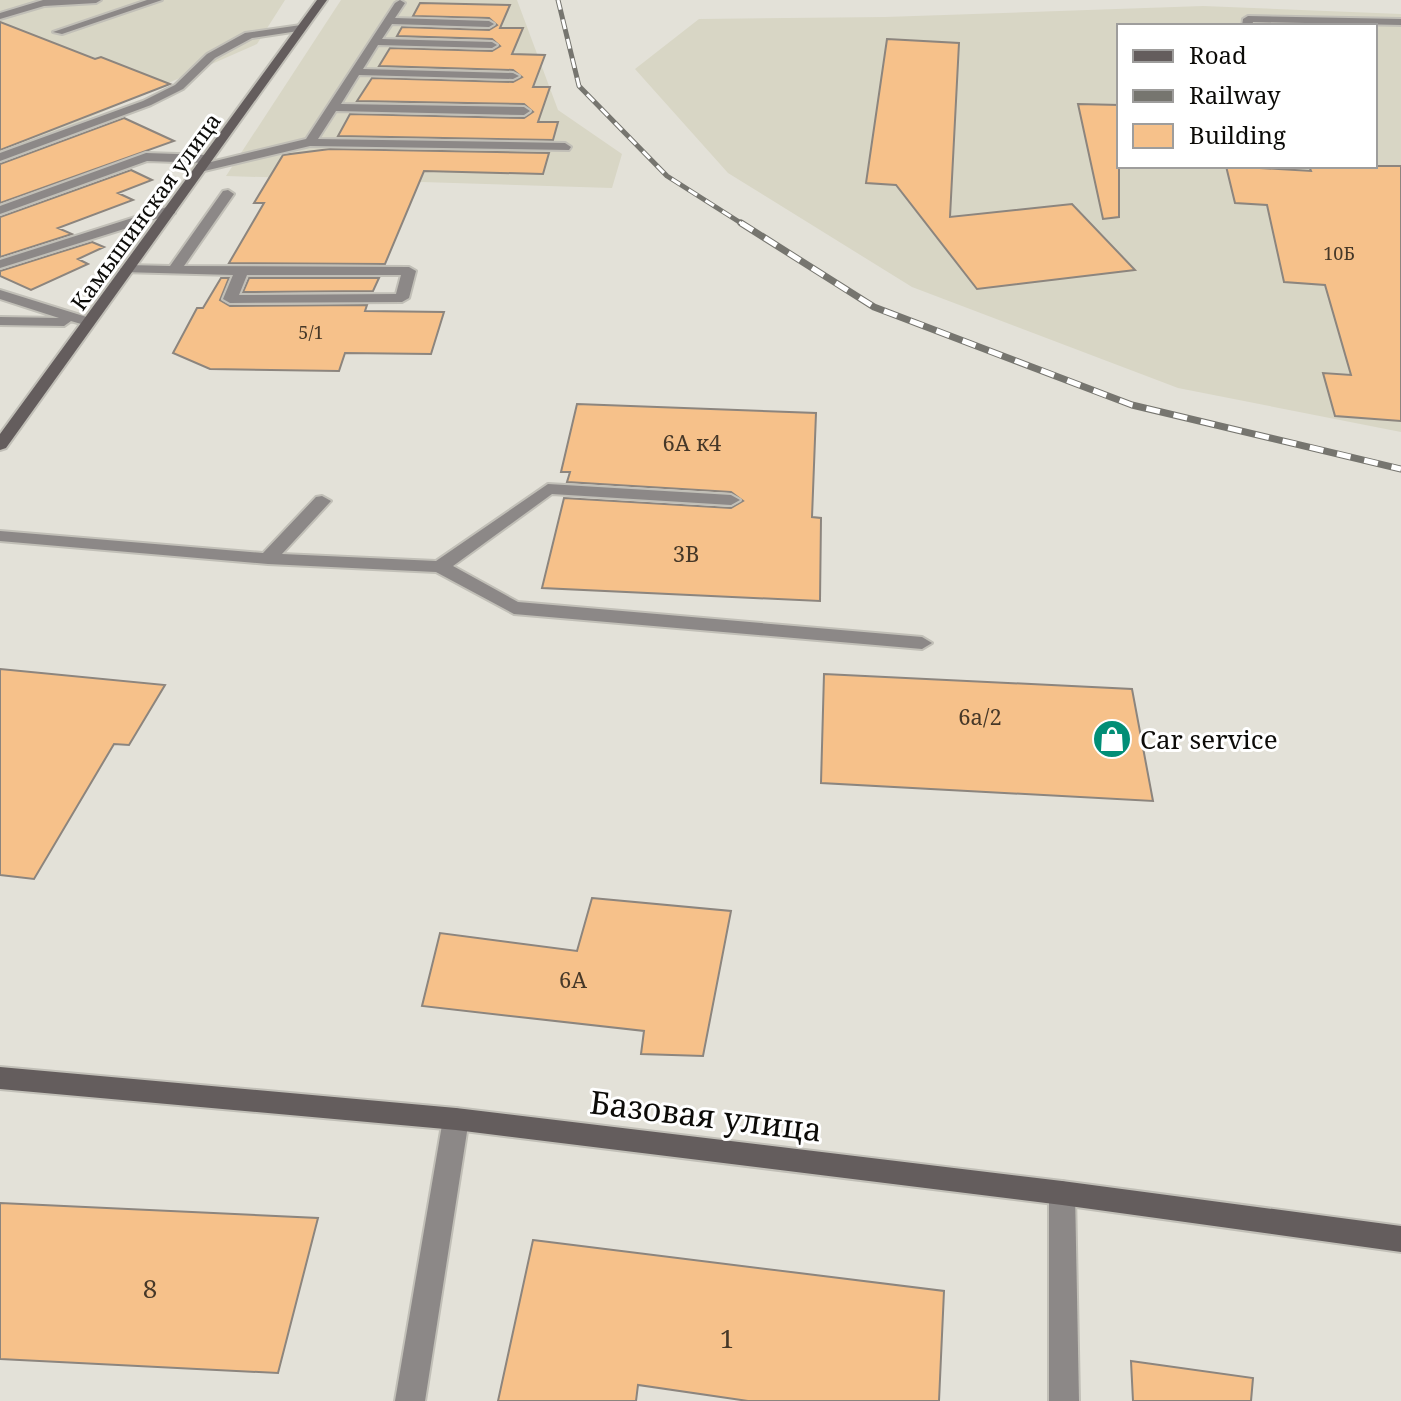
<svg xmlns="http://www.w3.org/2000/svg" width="1401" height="1401" viewBox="0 0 1401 1401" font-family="'Noto Serif',serif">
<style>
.built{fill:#d8d6c5;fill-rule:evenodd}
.building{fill:#f6c18a;stroke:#8c857e;stroke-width:2}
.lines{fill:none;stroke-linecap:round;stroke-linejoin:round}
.lane-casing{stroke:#c1bfb7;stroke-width:4}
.street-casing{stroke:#c1bfb7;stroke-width:4}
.secondary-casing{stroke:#c1bfb7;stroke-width:4}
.lane{fill:#8c8887;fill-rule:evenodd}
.street{fill:#8c8887;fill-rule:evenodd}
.secondary{fill:#645d5d;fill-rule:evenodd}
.rail-far1-casing{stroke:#76756f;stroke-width:5}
.rail-casing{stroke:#76756f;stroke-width:7}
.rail-far1{stroke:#fff;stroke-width:3;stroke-dasharray:10;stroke-linecap:butt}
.rail{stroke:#fff;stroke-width:5;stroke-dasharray:14;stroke-linecap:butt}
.labels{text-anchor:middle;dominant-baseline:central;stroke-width:6;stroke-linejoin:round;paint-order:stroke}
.far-number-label{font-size:18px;fill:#463828}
.far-street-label{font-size:22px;fill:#0c0b08;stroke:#fff}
.number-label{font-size:22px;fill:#463828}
.poi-label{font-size:26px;fill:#0c0b08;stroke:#fff;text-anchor:start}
.near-number-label{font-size:26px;fill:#463828}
.near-street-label{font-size:32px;fill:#0c0b08;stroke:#fff}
</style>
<rect width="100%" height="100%" fill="#e3e1d8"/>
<path class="built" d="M 0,0 L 285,0 L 257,44 L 0,157 Z
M 341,0 L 517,0 L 558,110 L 622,154 L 612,188 L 226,176 Z
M 1203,6 L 1401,14 L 1401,432 L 1178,388 L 912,287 L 728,173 L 635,69 L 699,19 L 885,17 ZM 1119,26 L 1375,26 L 1375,166 L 1119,166 Z"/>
<path class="building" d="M 420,3 L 510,5 L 500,28 L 523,28 L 512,54 L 545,55 L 533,87 L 550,87 L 538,122 L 558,122 L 553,140 L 338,136 L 350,114 L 524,118 L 533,112 L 524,104 L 357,101 L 372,78 L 513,82 L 522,77 L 513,70 L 379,66 L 390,48 L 492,51 L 500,46 L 492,39 L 397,36 L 402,27 L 489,30 L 497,25 L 489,18 L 413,16 Z
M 0,22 L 95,59 L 101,57 L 170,84 L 0,150 Z
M 887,39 L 959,43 L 950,217 L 1072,204 L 1135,270 L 977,289 L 896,185 L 866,183 Z
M 1078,104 L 1119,105 L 1119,217 L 1103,219 Z
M 124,118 L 174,141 L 0,203 L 0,164 Z
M 330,149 L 549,153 L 543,174 L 424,171 L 385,264 L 229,263 L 264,203 L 254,203 L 283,155 Z
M 1226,166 L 1311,171 L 1309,166 L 1401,166 L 1401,421 L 1335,416 L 1323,373 L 1351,375 L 1325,285 L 1284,282 L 1267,205 L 1235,203 Z
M 131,170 L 152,180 L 118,193 L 133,200 L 58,228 L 72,234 L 0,257 L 0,217 Z
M 92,242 L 104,247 L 78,259 L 88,264 L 31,290 L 0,276 L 0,271 Z
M 221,278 L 229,278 L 220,300 L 230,306 L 367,305 L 365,311 L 444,312 L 431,354 L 345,353 L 339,371 L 210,369 L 173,353 L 197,308 L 203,308 Z
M 249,278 L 379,278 L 373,291 L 243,292 Z
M 577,404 L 816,413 L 812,517 L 821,518 L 820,601 L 542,588 L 564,498 L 731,508 L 743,501 L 731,492 L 567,482 L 570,472 L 561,472 Z
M 0,669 L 165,685 L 129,745 L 114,744 L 34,879 L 0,875 Z
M 824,674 L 1132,689 L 1153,801 L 821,783 Z
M 592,898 L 731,911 L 703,1056 L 641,1054 L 644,1031 L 422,1006 L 440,933 L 577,951 Z
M 0,1203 L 318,1218 L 278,1373 L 0,1359 Z
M 533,1240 L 944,1291 L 939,1401 L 748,1401 L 638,1385 L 636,1401 L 498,1401 Z
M 1131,1361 L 1253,1378 L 1251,1401 L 1133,1401 Z"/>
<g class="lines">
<defs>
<path id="lane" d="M 43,0 L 101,0 L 96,3 L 44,6 L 0,19 L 0,13 Z
M 147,0 L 162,0 L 62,34 L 53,32 Z
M 400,0 L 405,3 L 395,18 L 489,21 L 494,24 L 489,27 L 392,24 L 382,39 L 492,42 L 497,45 L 492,48 L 378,45 L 363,69 L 513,73 L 519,76 L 513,79 L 359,75 L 341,104 L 524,107 L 530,111 L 524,115 L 336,111 L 318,139 L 565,143 L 571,147 L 569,150 L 310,146 L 200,172 L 196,171 L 196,165 L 207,163 L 147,161 L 0,214 L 0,206 L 146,153 L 207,155 L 211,156 L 211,162 L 306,139 L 395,3 Z
M 1248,16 L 1401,19 L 1401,25 L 1253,22 L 1252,26 L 1242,26 L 1243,19 Z
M 301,25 L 306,28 L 305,30 L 252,38 L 215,58 L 183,89 L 151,105 L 0,161 L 0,153 L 143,101 L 175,85 L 207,54 L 245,33 Z
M 228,190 L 234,194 L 184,266 L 409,267 L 416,271 L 409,298 L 402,302 L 230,303 L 223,299 L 233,275 L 122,272 L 120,269 L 127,265 L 170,266 L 223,191 ZM 247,275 L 401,275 L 396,294 L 239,295 Z
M 170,206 L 175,207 L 175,213 L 0,268 L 0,260 Z
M 0,290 L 93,319 L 95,322 L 88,326 L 71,321 L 64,326 L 0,325 L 0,317 L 59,318 L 0,299 Z
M 548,484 L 731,495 L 740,500 L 731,505 L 552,494 L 453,566 L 518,602 L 922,637 L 932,643 L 922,649 L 514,614 L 436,572 L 268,564 L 0,541 L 0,531 L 263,553 L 316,497 L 322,496 L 331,501 L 282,554 L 436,561 Z
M 456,1108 L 465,1111 L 469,1119 L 425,1401 L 395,1401 L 443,1119 L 447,1111 Z"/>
<path id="street" d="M 1062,1181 L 1072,1184 L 1075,1193 L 1079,1401 L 1049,1401 L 1049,1193 L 1052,1184 Z"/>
<path id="secondary" d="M 317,0 L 327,0 L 6,448 L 0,450 L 0,434 Z
M 0,1067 L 456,1108 L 1062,1181 L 1401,1226 L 1401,1252 L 1062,1205 L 456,1130 L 0,1089 Z"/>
</defs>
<use href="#lane" class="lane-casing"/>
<use href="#street" class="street-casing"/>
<use href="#secondary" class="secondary-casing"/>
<use href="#lane" class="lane"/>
<use href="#street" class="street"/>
<use href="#secondary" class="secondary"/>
<defs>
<path id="rail-far1" d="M 558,0 L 579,86 L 667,176 L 744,225"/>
<path id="rail" d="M 741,223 L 874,307 L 1132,405 L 1401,469"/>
</defs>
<use href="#rail-far1" class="rail-far1-casing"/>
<use href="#rail" class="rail-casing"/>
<use href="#rail-far1" class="rail-far1"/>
<use href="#rail" class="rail"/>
</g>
<defs>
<symbol id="shop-disc" viewBox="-11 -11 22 22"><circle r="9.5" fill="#028e76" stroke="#fff"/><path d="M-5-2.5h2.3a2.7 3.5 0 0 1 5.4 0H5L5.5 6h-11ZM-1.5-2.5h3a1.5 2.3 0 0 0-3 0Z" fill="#fff"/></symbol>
</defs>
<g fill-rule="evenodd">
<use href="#shop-disc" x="1090" y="717" width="44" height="44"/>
</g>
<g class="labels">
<g class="far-number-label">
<text x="1339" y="253">10Б</text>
<text x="311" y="332">5/1</text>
</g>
<g class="far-street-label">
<text transform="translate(145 211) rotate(-54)">Камышинская улица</text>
</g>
<g class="number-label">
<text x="692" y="442">6А к4</text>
<text x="686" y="553">3В</text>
<text x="980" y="716">6а/2</text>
<text x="573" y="979">6А</text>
</g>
<g class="poi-label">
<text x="1140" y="739">Car service</text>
</g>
<g class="near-number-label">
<text x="150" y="1288">8</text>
<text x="727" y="1338">1</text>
</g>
<g class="near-street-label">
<text transform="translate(706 1115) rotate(7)">Базовая улица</text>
</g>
</g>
<rect x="1117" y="24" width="260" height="144" fill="#ffffff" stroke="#9e9d9c" stroke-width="2"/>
<rect x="1133" y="50" width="40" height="12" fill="#645d5d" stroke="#9e9d9c" stroke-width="2"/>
<text x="1189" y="64" font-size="24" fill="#0c0b08">Road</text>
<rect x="1133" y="90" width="40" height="12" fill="#76756f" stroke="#9e9d9c" stroke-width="2"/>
<text x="1189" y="104" font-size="24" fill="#0c0b08">Railway</text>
<rect x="1133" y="124" width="40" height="24" fill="#f6c18a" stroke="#9e9d9c" stroke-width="2"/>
<text x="1189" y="144" font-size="24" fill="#0c0b08">Building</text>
</svg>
